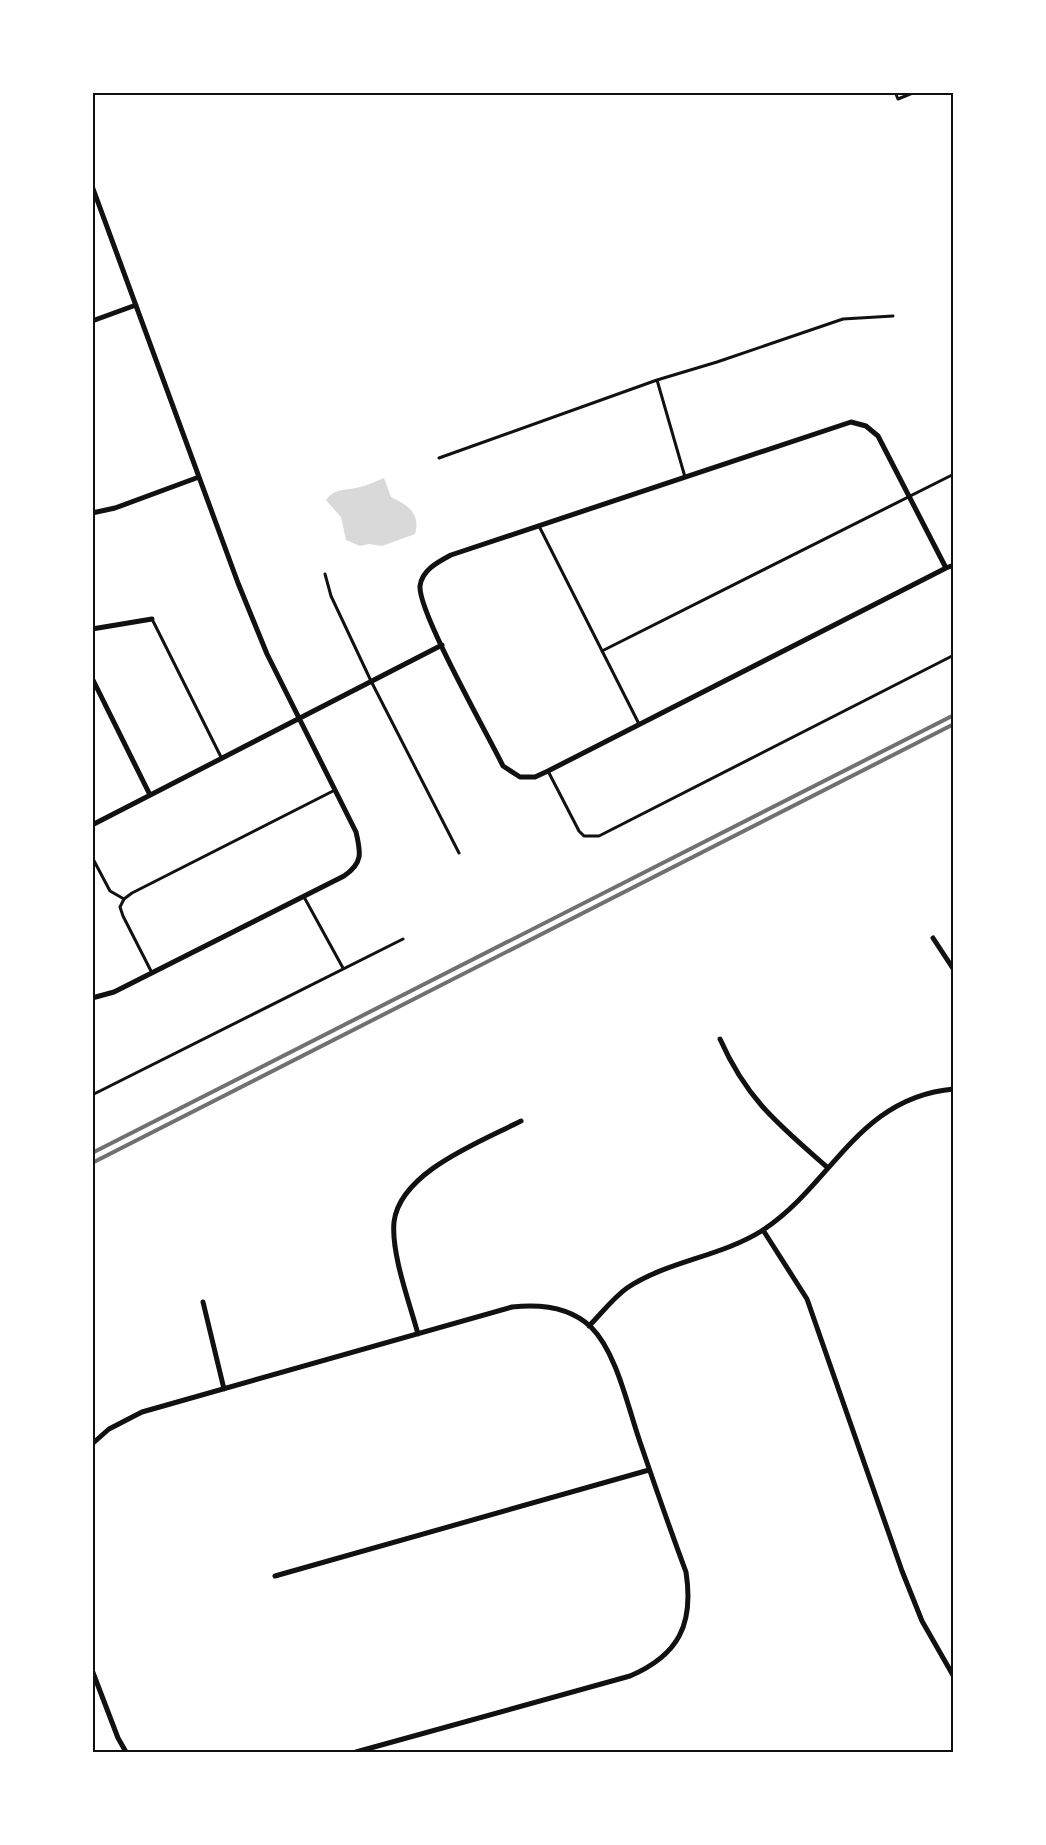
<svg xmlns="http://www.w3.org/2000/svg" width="1046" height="1845" viewBox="0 0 1046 1845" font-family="Inter,sans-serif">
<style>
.water{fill:#d9d9d9}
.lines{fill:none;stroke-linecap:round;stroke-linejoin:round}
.service{stroke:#111;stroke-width:3}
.minor{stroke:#111;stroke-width:5}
.rail{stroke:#707070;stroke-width:4}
.neatline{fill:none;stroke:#111;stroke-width:2}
</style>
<rect width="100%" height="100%" fill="#fff"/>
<path class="water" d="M 384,478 L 391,497 C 408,505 421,514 415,534 L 382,546 L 369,544 L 360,546 L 346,540 L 341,517 L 326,500 C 336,487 346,491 360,487 C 368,485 376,481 384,478 Z"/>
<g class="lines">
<path class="service" d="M 895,92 L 898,99 L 915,92
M 657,380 L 717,362 L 843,319 L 893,316
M 439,458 L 657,380 L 685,477
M 539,526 L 639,724
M 325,574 L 331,596 L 371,681 L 459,853
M 152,619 L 222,759
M 602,651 L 954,474
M 548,771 L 579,831 L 584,836 L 599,836 L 954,655
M 92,857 L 110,891 L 124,899
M 304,897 L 343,968
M 152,973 L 123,916 L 120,907 L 124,899 L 132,893 L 335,790
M 92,1095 L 403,939"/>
<path class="minor" d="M 92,186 L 238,583 L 267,654 L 356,832 C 361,853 363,863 344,876 L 114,992 L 92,998
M 92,321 L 136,305
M 92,513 L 115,508 L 199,477
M 946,568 L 878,436 L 866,426 L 851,422 L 451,555 C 438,562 422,570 420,586 C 418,612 488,735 503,766 L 520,777 L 535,777 L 548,771 L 946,568 L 954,565
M 92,629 L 152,619
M 92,678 L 150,795
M 92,825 L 442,645
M 933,938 L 954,970
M 720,1039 C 747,1100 779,1125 828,1168
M 763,1230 L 807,1299 L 902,1571 L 922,1621 L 954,1677
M 203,1302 L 224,1389
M 589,1326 C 601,1314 613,1298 627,1288 C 667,1261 721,1257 763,1230 C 832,1185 858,1097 954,1089
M 418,1334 C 410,1304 391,1254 394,1222 C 400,1172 480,1142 521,1121
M 92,1444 L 109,1429 L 142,1412 L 512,1307 C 539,1304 570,1307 591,1327 C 617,1353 628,1408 640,1442 C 655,1486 670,1529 686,1572 C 694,1624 679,1655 630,1676 L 356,1752
M 275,1576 L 649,1470
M 92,1670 L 118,1738 L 126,1752"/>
<path class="rail" d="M 92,1153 L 954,715
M 92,1163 L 954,724"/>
</g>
<rect width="1046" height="1845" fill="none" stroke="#ffffff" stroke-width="188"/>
<rect x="94" y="94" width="858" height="1657" class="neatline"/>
</svg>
